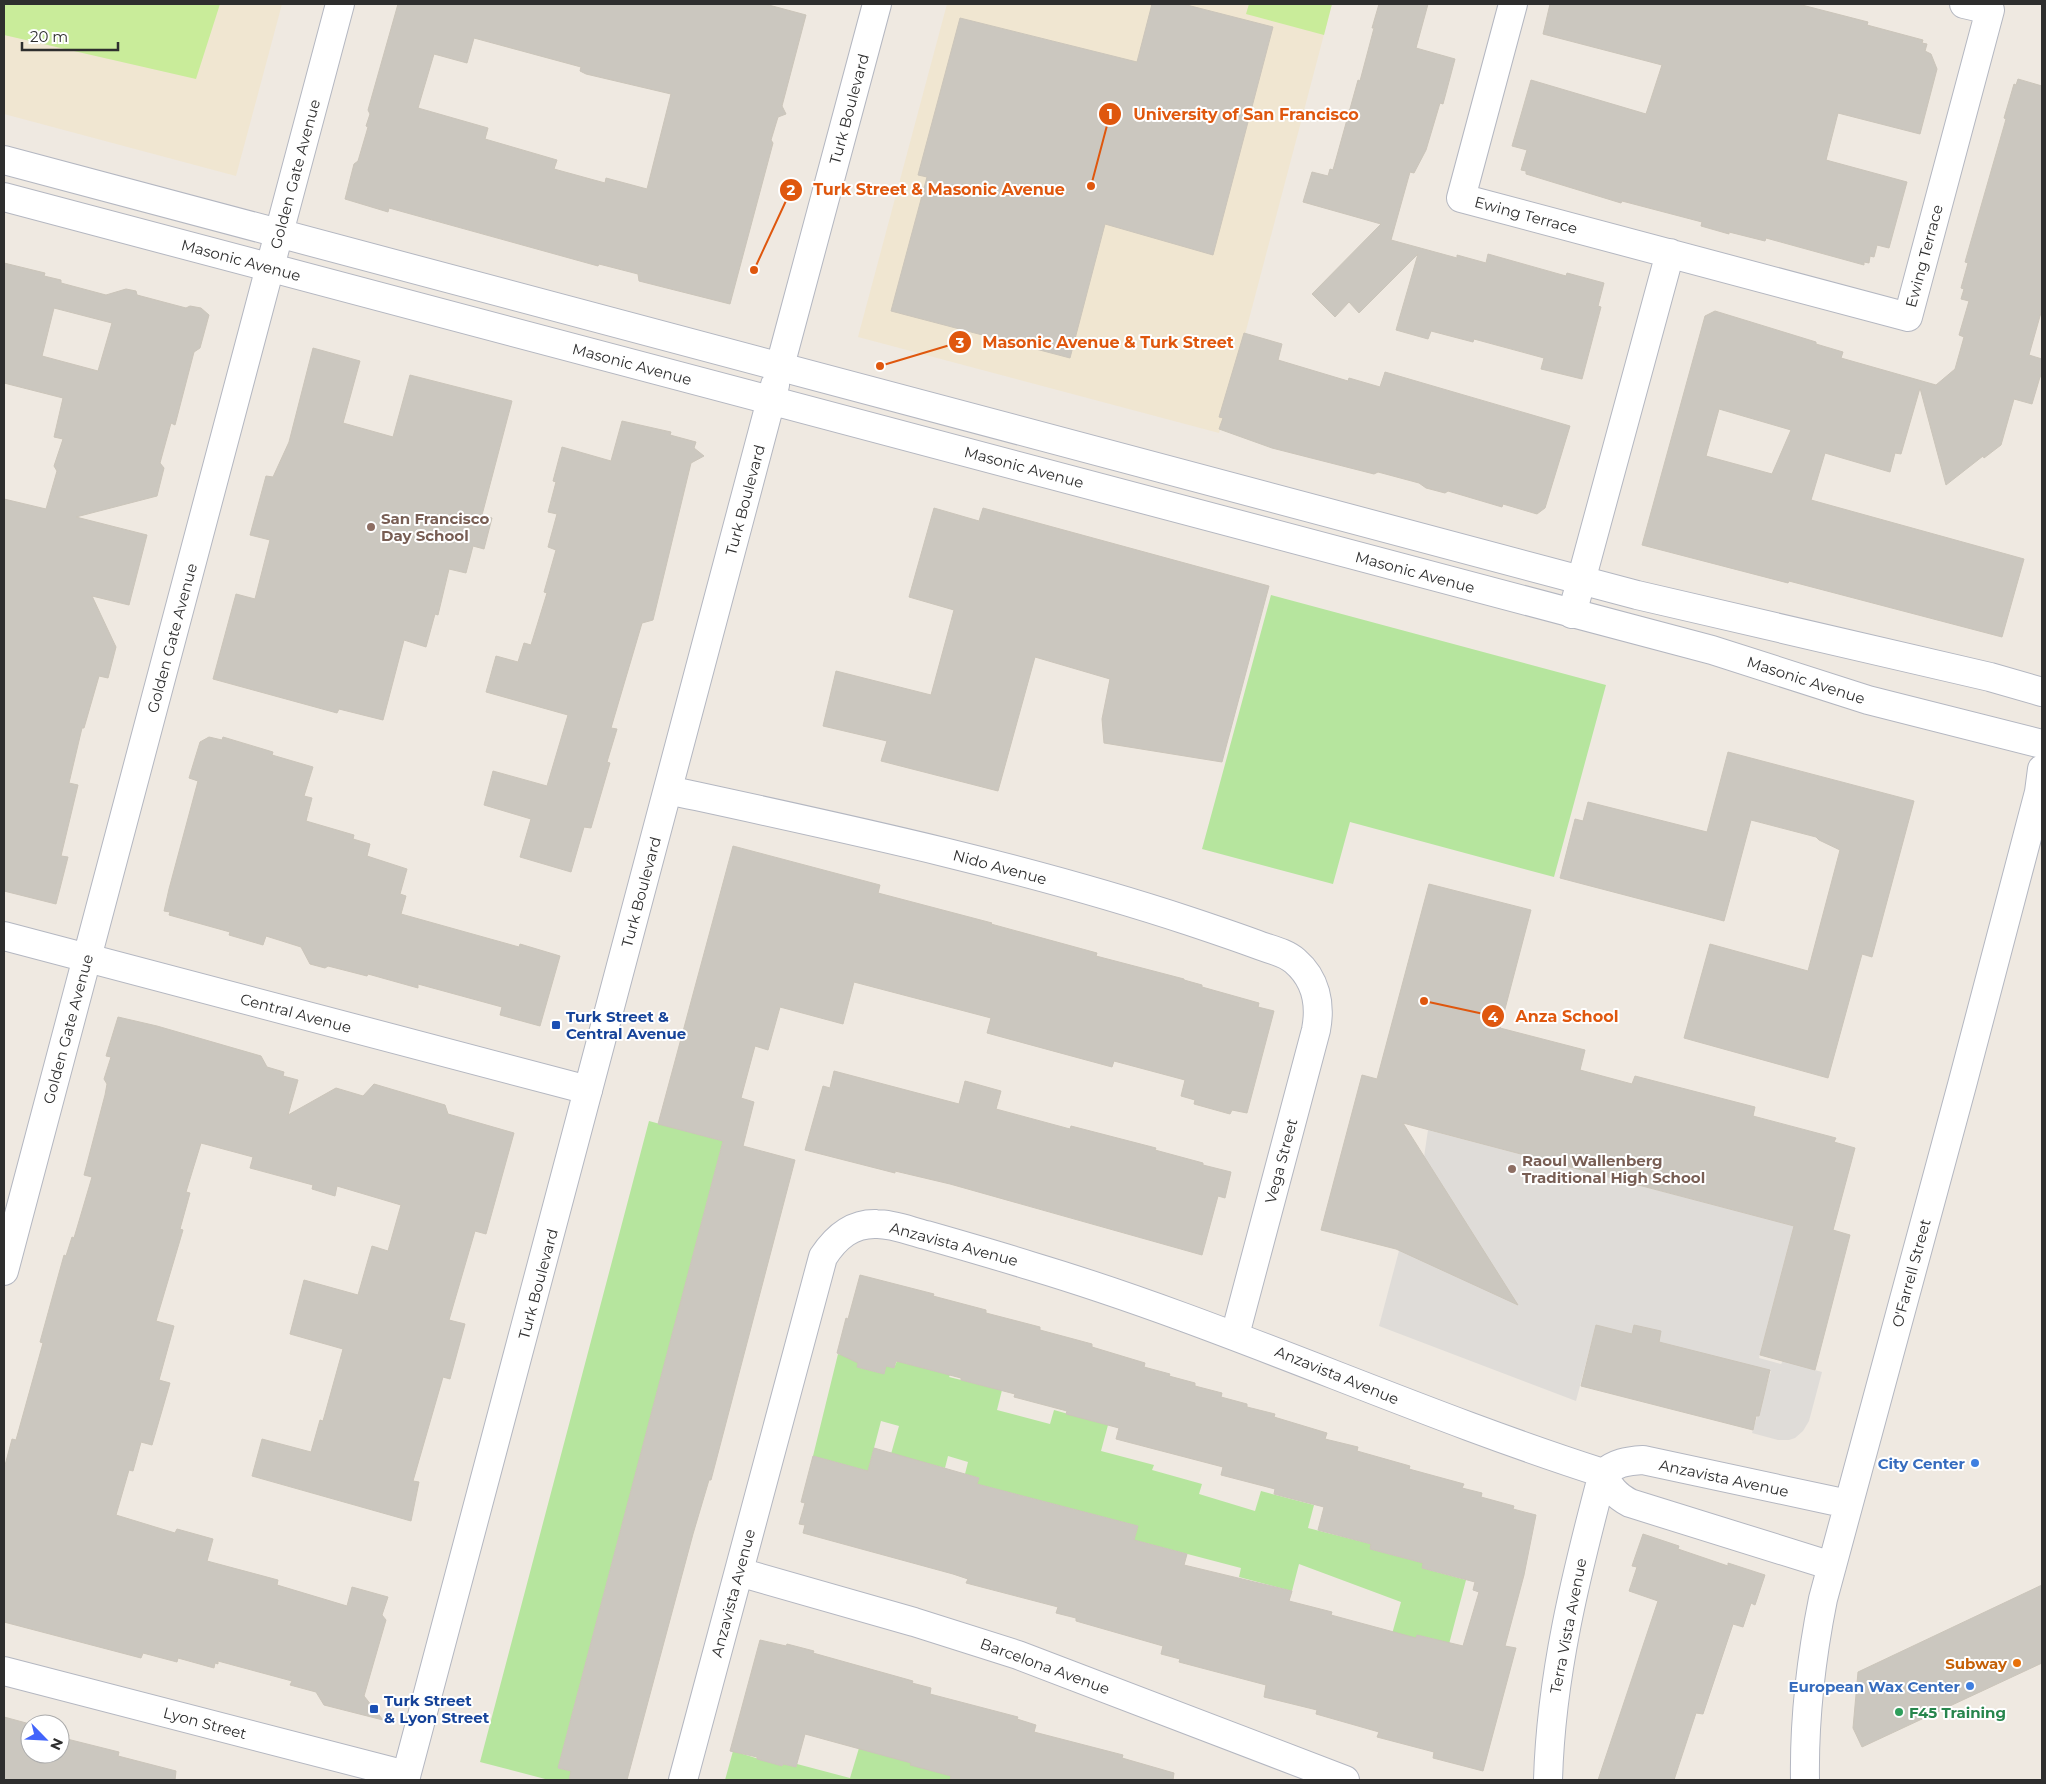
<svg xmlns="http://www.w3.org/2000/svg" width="2046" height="1784" viewBox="0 0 2046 1784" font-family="Montserrat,sans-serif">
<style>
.education{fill:#f0e6d1}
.green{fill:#b6e59e}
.pitch{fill:#c9ec9a}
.plaza{fill:#dfdcd8}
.building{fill:#cbc7bf;stroke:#cbc5ba;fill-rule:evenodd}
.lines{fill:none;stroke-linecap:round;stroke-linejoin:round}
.minor-casing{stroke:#b4b7c1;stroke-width:30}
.tertiary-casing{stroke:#b4b7c1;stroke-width:30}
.secondary-casing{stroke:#b4b7c1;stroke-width:30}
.minor{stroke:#fff;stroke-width:28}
.tertiary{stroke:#fff;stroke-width:28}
.secondary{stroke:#fff;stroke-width:28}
.education-dot{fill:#8d6e63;stroke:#fff;stroke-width:2}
.transit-dot{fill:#1a4fb4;stroke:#fff;stroke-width:2}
.shop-dot{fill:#3f7fe0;stroke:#fff;stroke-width:2}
.food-dot{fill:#e8710a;stroke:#fff;stroke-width:2}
.leisure-dot{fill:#2e9e5b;stroke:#fff;stroke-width:2}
.labels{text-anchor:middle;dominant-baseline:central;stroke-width:4;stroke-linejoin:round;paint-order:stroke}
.street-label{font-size:15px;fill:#2e2e2e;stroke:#fff}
.education-label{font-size:15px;font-weight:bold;fill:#785e54;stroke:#fff;text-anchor:start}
.transit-label{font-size:15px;font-weight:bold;fill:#164399;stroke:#fff;text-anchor:start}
.shop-label{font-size:15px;font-weight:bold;fill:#366cbe;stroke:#fff;text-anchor:end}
.food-label{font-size:15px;font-weight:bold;fill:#c56008;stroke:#fff;text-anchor:end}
.leisure-label{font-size:15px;font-weight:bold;fill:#27864d;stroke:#fff;text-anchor:start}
.leader{fill:none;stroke:#df570e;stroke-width:2}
.callout-dot{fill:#df570e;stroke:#fff;stroke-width:2}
.mark-label{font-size:15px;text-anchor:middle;font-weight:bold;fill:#fff}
.callout-label{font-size:16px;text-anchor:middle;font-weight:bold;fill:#df570e;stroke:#fff;stroke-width:4;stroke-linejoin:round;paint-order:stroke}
</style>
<rect width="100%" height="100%" fill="#efe9e1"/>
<path class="education" d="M 4,4 L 282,4 L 236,176 L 4,114 Z
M 947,4 L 1332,4 L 1219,433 L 858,337 Z"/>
<path class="green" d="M 1271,595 L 1606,685 L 1554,877 L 1350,822 L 1333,884 L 1202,849 Z
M 649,1121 L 723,1141 L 558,1768 L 571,1771 L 569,1780 L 549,1780 L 480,1762 Z
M 838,1354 L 859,1359 L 857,1367 L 884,1374 L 886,1366 L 894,1368 L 897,1361 L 950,1375 L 949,1377 L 1002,1390 L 997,1410 L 1050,1424 L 1054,1410 L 1108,1425 L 1101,1451 L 1154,1465 L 1152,1470 L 1202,1484 L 1199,1494 L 1255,1511 L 1261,1491 L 1314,1505 L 1308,1528 L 1371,1544 L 1370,1549 L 1423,1563 L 1422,1568 L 1466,1580 L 1448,1648 L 1434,1639 L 1417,1635 L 1416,1640 L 1392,1634 L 1401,1602 L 1299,1564 L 1292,1591 L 1239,1577 L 1241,1568 L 1134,1540 L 1138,1526 L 977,1484 L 979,1478 L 965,1474 L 968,1462 L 948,1456 L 945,1468 L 891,1454 L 899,1426 L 881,1421 L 868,1471 L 813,1456 Z
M 859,1748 L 912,1758 L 911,1764 L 951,1776 L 950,1780 L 725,1780 L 733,1751 L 782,1766 L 783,1764 L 796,1767 L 797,1764 L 850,1778 Z"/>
<path class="pitch" d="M 4,4 L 220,4 L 196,79 L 4,35 Z
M 1249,4 L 1332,4 L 1324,35 L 1246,14 Z"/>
<path class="plaza" d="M 1428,1130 L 1794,1226 L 1759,1358 L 1781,1364 L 1783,1361 L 1822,1372 L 1809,1421 L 1803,1431 L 1795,1438 L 1789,1440 L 1778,1440 L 1752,1433 L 1771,1371 L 1659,1342 L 1661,1331 L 1634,1325 L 1632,1334 L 1596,1325 L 1576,1401 L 1379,1326 L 1424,1157 Z"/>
<path class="building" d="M 398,4 L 765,4 L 806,15 L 782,106 L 786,114 L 778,117 L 771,140 L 773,143 L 730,304 L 639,281 L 638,274 L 599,264 L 598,266 L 389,208 L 388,212 L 345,199 L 354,164 L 358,161 L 368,127 L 366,126 L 370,114 L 368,110 ZM 474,38 L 581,67 L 580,71 L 586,74 L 671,94 L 647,189 L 606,178 L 605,183 L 554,169 L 557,160 L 485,139 L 488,128 L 418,108 L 434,54 L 467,63 Z
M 1152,4 L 1183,4 L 1273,27 L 1213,255 L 1105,224 L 1070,358 L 891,311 L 927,177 L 918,175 L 960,18 L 1137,62 Z
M 1379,4 L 1428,4 L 1416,48 L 1455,59 L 1443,104 L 1440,103 L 1426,150 L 1414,173 L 1410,172 L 1391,240 L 1457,258 L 1457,255 L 1486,263 L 1488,254 L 1566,276 L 1567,273 L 1604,283 L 1598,306 L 1601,307 L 1582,379 L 1541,369 L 1544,358 L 1474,339 L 1473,342 L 1431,331 L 1428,339 L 1396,330 L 1418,254 L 1359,313 L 1349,302 L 1335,317 L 1312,294 L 1381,224 L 1303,202 L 1312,172 L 1328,176 L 1330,169 L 1333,170 L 1358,80 L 1360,81 L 1374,28 L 1372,28 Z
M 1550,4 L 1798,4 L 1868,22 L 1867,25 L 1923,40 L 1922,43 L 1927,44 L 1925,51 L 1931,54 L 1937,69 L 1920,134 L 1838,113 L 1826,160 L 1907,182 L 1889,248 L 1877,245 L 1874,257 L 1870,256 L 1869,263 L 1864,262 L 1864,265 L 1766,238 L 1765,241 L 1729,232 L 1729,234 L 1701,226 L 1702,222 L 1622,201 L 1621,203 L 1526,174 L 1526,171 L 1521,170 L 1527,150 L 1512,146 L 1531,80 L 1646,114 L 1662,65 L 1543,34 Z
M 2018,79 L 2042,86 L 2042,309 L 2029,355 L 2042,359 L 2042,376 L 2040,377 L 2032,404 L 2014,399 L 2001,445 L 1984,458 L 1983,456 L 1946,485 L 1920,388 L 1901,454 L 1895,453 L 1890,472 L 1825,453 L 1811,500 L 2024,559 L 2002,637 L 1789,581 L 1788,583 L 1642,545 L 1705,316 L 1715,311 L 1751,322 L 1816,342 L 1816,344 L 1843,352 L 1841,358 L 1936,385 L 1955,369 L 1964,337 L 1959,335 L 1969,301 L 1961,299 L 1964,289 L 1961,288 L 1968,263 L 1965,262 L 2006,119 L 2004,118 L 2014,84 L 2016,85 ZM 1719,409 L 1791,430 L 1772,474 L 1706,456 Z
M 4,263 L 45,273 L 44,276 L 61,280 L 61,283 L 106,295 L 126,289 L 136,291 L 137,295 L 186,308 L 190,306 L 201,308 L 209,315 L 200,348 L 194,352 L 175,425 L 171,423 L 160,463 L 164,468 L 157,496 L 76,517 L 147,535 L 129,605 L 92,596 L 116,647 L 108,678 L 99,676 L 84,728 L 82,728 L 69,783 L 78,785 L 61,856 L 68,857 L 56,904 L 4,891 L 4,499 L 46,509 L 57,471 L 54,466 L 63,439 L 54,437 L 63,398 L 4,383 ZM 54,308 L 112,323 L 98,371 L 42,356 Z
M 1244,333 L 1282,344 L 1278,360 L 1348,381 L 1349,378 L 1380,387 L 1385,372 L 1570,426 L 1545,508 L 1537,514 L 1503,504 L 1502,507 L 1448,491 L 1445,493 L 1426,488 L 1419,483 L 1378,472 L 1374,474 L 1272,448 L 1219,429 L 1223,418 L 1219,417 Z
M 313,348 L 360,361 L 343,423 L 393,437 L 410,375 L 512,401 L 482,515 L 492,518 L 484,549 L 473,546 L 466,573 L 449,569 L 438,615 L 435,614 L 426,647 L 404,640 L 383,720 L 339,709 L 337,713 L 213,679 L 236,594 L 255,599 L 270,540 L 250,535 L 266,476 L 273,477 L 289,442 Z
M 622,421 L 671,432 L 670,435 L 696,442 L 694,448 L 704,456 L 691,463 L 653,620 L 642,623 L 611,728 L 617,729 L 607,762 L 610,763 L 591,828 L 584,827 L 571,872 L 520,857 L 531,819 L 484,805 L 493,771 L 547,786 L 568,715 L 486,692 L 496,656 L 518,662 L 524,643 L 531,645 L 547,593 L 544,592 L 556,550 L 548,547 L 557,514 L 548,512 L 556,482 L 553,481 L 562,447 L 611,461 Z
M 934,508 L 979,521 L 983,508 L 1269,586 L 1222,762 L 1104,743 L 1102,719 L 1110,679 L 1035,657 L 998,791 L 881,761 L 887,741 L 823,726 L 836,671 L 931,695 L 954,610 L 909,597 Z
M 209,737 L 222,740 L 223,737 L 273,752 L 272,755 L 313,767 L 304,796 L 312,798 L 306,821 L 354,835 L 353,839 L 370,844 L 367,856 L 407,869 L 400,894 L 406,896 L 401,914 L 519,947 L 520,944 L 560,956 L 540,1026 L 500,1015 L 502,1007 L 418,984 L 418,988 L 368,974 L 367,976 L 328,966 L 325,968 L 310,964 L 301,947 L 266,936 L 263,945 L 229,935 L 230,932 L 169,915 L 170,912 L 164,911 L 169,889 L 198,781 L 189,778 L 200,742 Z
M 1728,752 L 1914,801 L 1872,957 L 1862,954 L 1828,1078 L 1684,1038 L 1710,944 L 1808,971 L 1840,850 L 1819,840 L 1816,837 L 1751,820 L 1724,921 L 1560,878 L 1575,819 L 1583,821 L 1588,802 L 1707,832 Z
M 733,846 L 880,885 L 878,893 L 992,923 L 991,924 L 1097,953 L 1096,956 L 1184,979 L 1184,980 L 1202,985 L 1202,987 L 1259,1003 L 1258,1007 L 1274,1011 L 1247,1113 L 1232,1110 L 1230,1114 L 1194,1104 L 1195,1100 L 1181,1096 L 1185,1080 L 1114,1061 L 1112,1067 L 987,1033 L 991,1018 L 854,982 L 843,1024 L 780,1007 L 768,1050 L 755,1046 L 741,1098 L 754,1102 L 743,1146 L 795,1160 L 711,1480 L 709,1480 L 693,1534 L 627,1780 L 569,1780 L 571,1771 L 558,1768 L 723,1141 L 658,1124 Z
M 1429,884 L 1531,910 L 1500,1028 L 1585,1050 L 1580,1070 L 1632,1084 L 1635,1076 L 1755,1107 L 1753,1116 L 1836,1138 L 1834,1142 L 1855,1148 L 1833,1230 L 1850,1235 L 1815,1370 L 1760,1355 L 1794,1226 L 1403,1123 L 1518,1305 L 1396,1249 L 1321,1230 L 1362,1075 L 1377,1079 Z
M 118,1017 L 157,1026 L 261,1056 L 267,1067 L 284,1072 L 283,1076 L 298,1080 L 288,1115 L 336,1088 L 363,1096 L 374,1084 L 445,1105 L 448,1114 L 514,1133 L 486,1234 L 475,1231 L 449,1320 L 465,1324 L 450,1379 L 443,1377 L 413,1481 L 419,1482 L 411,1521 L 252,1476 L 262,1439 L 311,1452 L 320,1420 L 323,1421 L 343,1349 L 290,1334 L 304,1280 L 358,1295 L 372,1246 L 388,1251 L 401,1205 L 337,1186 L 335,1196 L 312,1189 L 313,1185 L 250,1168 L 253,1157 L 201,1143 L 186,1192 L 190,1193 L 180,1229 L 183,1230 L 156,1321 L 174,1326 L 159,1380 L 170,1383 L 152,1445 L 141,1442 L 133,1471 L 129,1470 L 116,1515 L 175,1533 L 177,1529 L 213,1539 L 207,1561 L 278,1580 L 277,1585 L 347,1606 L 352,1587 L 388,1597 L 382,1615 L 386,1620 L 364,1696 L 383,1720 L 324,1705 L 316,1692 L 290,1685 L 292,1681 L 218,1661 L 218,1664 L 215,1663 L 214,1668 L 178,1658 L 177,1662 L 143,1653 L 141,1658 L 4,1622 L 4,1469 L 12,1439 L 16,1440 L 43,1343 L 40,1342 L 64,1255 L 66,1256 L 72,1237 L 74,1238 L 92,1177 L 84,1175 L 105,1095 L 107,1084 L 104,1079 L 111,1057 L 106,1056 Z
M 834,1071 L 959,1104 L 965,1081 L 1001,1091 L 996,1109 L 1070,1129 L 1071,1126 L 1156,1148 L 1155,1150 L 1203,1163 L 1203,1165 L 1231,1172 L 1225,1198 L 1218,1196 L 1202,1255 L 950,1184 L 895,1171 L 895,1173 L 805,1150 L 823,1086 L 830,1088 Z
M 860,1275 L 934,1294 L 933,1296 L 986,1310 L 986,1313 L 1040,1327 L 1040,1330 L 1092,1344 L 1092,1347 L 1145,1363 L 1144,1367 L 1170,1374 L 1169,1376 L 1195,1383 L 1195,1386 L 1222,1393 L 1221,1397 L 1247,1404 L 1247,1407 L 1275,1414 L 1274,1417 L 1327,1433 L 1325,1439 L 1358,1447 L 1357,1451 L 1410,1466 L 1409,1469 L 1464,1484 L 1462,1488 L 1482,1493 L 1481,1497 L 1514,1506 L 1513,1509 L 1536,1515 L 1524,1575 L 1505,1646 L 1516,1648 L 1483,1771 L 1433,1758 L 1434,1752 L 1377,1737 L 1379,1732 L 1316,1714 L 1317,1710 L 1264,1697 L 1266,1685 L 1179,1662 L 1180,1659 L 1161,1654 L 1163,1646 L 1076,1621 L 1076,1618 L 1056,1613 L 1058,1607 L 966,1583 L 968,1579 L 953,1574 L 803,1533 L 805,1525 L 799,1524 L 805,1503 L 801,1502 L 813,1456 L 868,1471 L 874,1448 L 979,1478 L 977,1484 L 1138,1526 L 1134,1540 L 1187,1554 L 1184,1565 L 1292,1591 L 1289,1601 L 1332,1612 L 1331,1615 L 1416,1638 L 1417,1635 L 1463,1646 L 1479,1592 L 1473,1590 L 1475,1582 L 1422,1568 L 1423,1563 L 1370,1549 L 1371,1544 L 1318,1530 L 1324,1507 L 1274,1494 L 1275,1489 L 1221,1475 L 1223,1467 L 1116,1439 L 1119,1428 L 1066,1414 L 1067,1411 L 1014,1397 L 1015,1394 L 961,1380 L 961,1378 L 896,1361 L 894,1368 L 886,1366 L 884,1374 L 857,1367 L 858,1363 L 837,1353 L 846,1318 L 848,1319 Z
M 1596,1325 L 1632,1334 L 1634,1325 L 1661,1331 L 1659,1342 L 1770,1370 L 1759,1416 L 1756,1416 L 1753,1430 L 1581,1386 Z
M 1643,1534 L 1679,1546 L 1678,1549 L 1728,1566 L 1728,1563 L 1765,1575 L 1755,1605 L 1751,1603 L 1743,1627 L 1733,1624 L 1703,1714 L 1696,1713 L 1674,1780 L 1598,1780 L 1658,1601 L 1629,1591 L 1637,1567 L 1632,1566 Z
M 2042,1585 L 2042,1663 L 1862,1747 L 1853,1728 L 1858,1672 Z
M 760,1640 L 786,1646 L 787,1644 L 814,1651 L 813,1653 L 913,1681 L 912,1683 L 931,1688 L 930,1694 L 1018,1717 L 1017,1719 L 1036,1725 L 1034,1732 L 1123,1755 L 1122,1758 L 1174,1773 L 1173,1780 L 950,1780 L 951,1776 L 910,1765 L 911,1763 L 805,1734 L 796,1767 L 783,1764 L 782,1766 L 757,1759 L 757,1757 L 730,1751 Z
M 4,1717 L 30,1724 L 30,1754 L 60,1754 L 60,1732 L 69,1735 L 67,1739 L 119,1752 L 118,1756 L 176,1771 L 175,1780 L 4,1780 Z"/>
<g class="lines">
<defs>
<path id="minor" d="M 1513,4 L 1461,198 L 1908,317 L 1990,10 L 1964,4
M 279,233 L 340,4
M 1572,614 L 1670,253
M 668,790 C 843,828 1019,865 1189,921 C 1213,929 1237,937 1261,946 C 1272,950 1286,953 1295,961 C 1316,979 1321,1004 1316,1030 L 1235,1335
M 4,936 L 588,1090
M 1603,1473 C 1616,1463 1626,1461 1643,1460 L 1848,1504
M 739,1572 L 914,1622 L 1018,1655 L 1345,1780
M 4,1671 L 406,1775
M 683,1780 L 823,1257 C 836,1237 852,1223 877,1224 C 893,1224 910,1231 926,1235 C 961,1245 996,1255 1031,1266 C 1225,1324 1409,1411 1603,1473 C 1609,1487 1616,1496 1630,1503 L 1832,1566
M 1548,1780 C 1551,1675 1576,1575 1603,1473
M 1805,1780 C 1804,1719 1811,1659 1823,1599 L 1962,1085 L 2039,792 L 2042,769"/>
<path id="tertiary" d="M 780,366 L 877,4
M 4,1271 L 279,233"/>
<path id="secondary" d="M 4,160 L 1637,595 L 1990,677 L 2042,692
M 4,197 L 1712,650 L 1868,700 L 2042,744
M 405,1780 L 775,385"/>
</defs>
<use href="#minor" class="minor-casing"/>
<use href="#tertiary" class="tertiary-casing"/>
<use href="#secondary" class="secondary-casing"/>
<use href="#minor" class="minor"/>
<use href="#tertiary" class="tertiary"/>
<use href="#secondary" class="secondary"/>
</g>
<g class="education-dot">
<circle cx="371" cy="527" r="5"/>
<circle cx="1512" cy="1169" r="5"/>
</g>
<g class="transit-dot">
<rect x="551" y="1020" width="10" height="10" rx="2.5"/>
<rect x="369" y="1704" width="10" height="10" rx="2.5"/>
</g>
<g class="shop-dot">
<circle cx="1975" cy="1463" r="5"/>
<circle cx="1970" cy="1686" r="5"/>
</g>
<circle class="food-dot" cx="2017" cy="1663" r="5"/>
<circle class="leisure-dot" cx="1899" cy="1712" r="5"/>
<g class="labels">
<g class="street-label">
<text transform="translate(849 109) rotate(-75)">Turk Boulevard</text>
<text transform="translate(295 174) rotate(-75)">Golden Gate Avenue</text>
<text transform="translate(1526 215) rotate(15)">Ewing Terrace</text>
<text transform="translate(1924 256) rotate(-75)">Ewing Terrace</text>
<text transform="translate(241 260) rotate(15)">Masonic Avenue</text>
<text transform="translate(632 364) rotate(15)">Masonic Avenue</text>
<text transform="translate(1024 467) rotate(15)">Masonic Avenue</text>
<text transform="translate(745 500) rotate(-75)">Turk Boulevard</text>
<text transform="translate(1415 572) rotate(15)">Masonic Avenue</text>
<text transform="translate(172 638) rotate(-75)">Golden Gate Avenue</text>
<text transform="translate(1806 680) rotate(18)">Masonic Avenue</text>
<text transform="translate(1000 867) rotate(15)">Nido Avenue</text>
<text transform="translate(641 892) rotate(-75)">Turk Boulevard</text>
<text transform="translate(296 1013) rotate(15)">Central Avenue</text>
<text transform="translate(68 1029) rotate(-75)">Golden Gate Avenue</text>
<text transform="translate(1281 1161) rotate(-75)">Vega Street</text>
<text transform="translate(954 1244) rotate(15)">Anzavista Avenue</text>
<text transform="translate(1911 1273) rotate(-75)">O'Farrell Street</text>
<text transform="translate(538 1284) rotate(-75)">Turk Boulevard</text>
<text transform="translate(1337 1375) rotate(22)">Anzavista Avenue</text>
<text transform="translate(1724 1478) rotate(12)">Anzavista Avenue</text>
<text transform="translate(733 1593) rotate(-75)">Anzavista Avenue</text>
<text transform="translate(1568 1626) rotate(-79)">Terra Vista Avenue</text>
<text transform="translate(1045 1666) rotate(20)">Barcelona Avenue</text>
<text transform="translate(205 1723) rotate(15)">Lyon Street</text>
</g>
<g class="education-label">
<text x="381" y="518">San Francisco<tspan x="381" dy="17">Day School</tspan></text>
<text x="1522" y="1160">Raoul Wallenberg<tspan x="1522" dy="17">Traditional High School</tspan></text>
</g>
<g class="transit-label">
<text x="566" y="1016">Turk Street &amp;<tspan x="566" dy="17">Central Avenue</tspan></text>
<text x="384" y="1700">Turk Street<tspan x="384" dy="17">&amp; Lyon Street</tspan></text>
</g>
<g class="shop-label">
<text x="1965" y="1463">City Center</text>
<text x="1960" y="1686">European Wax Center</text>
</g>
<g class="food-label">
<text x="2007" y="1663">Subway</text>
</g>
<g class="leisure-label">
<text x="1909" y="1712">F45 Training</text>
</g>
</g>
<path class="leader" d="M1091 186L1110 114M754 270L791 190M880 366L960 342M1424 1001L1493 1016"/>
<g class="callout-dot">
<circle cx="1091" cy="186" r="5"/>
<circle cx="754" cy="270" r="5"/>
<circle cx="880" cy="366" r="5"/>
<circle cx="1424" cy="1001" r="5"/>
<circle cx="1110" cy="114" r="12"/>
<circle cx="791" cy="190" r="12"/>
<circle cx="960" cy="342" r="12"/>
<circle cx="1493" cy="1016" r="12"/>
</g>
<g class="mark-label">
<text x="1110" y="119">1</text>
<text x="791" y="195">2</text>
<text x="960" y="348">3</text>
<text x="1493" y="1022">4</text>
</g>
<g class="callout-label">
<text x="1246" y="120">University of San Francisco</text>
<text x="939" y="195">Turk Street &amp; Masonic Avenue</text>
<text x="1108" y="348">Masonic Avenue &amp; Turk Street</text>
<text x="1567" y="1022">Anza School</text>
</g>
<rect width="2046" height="1784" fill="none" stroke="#2e2e2e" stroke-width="10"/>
<g transform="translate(45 1739) rotate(114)"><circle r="24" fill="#ffffff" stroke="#ababab"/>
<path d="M0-4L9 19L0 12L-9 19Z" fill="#4264fb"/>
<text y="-8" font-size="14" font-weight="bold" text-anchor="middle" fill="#2e2e2e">N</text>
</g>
<path d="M22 42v8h96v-8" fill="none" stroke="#2e2e2e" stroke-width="2.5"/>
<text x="30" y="42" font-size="15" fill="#2e2e2e" stroke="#ffffff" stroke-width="4" paint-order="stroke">20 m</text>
</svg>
